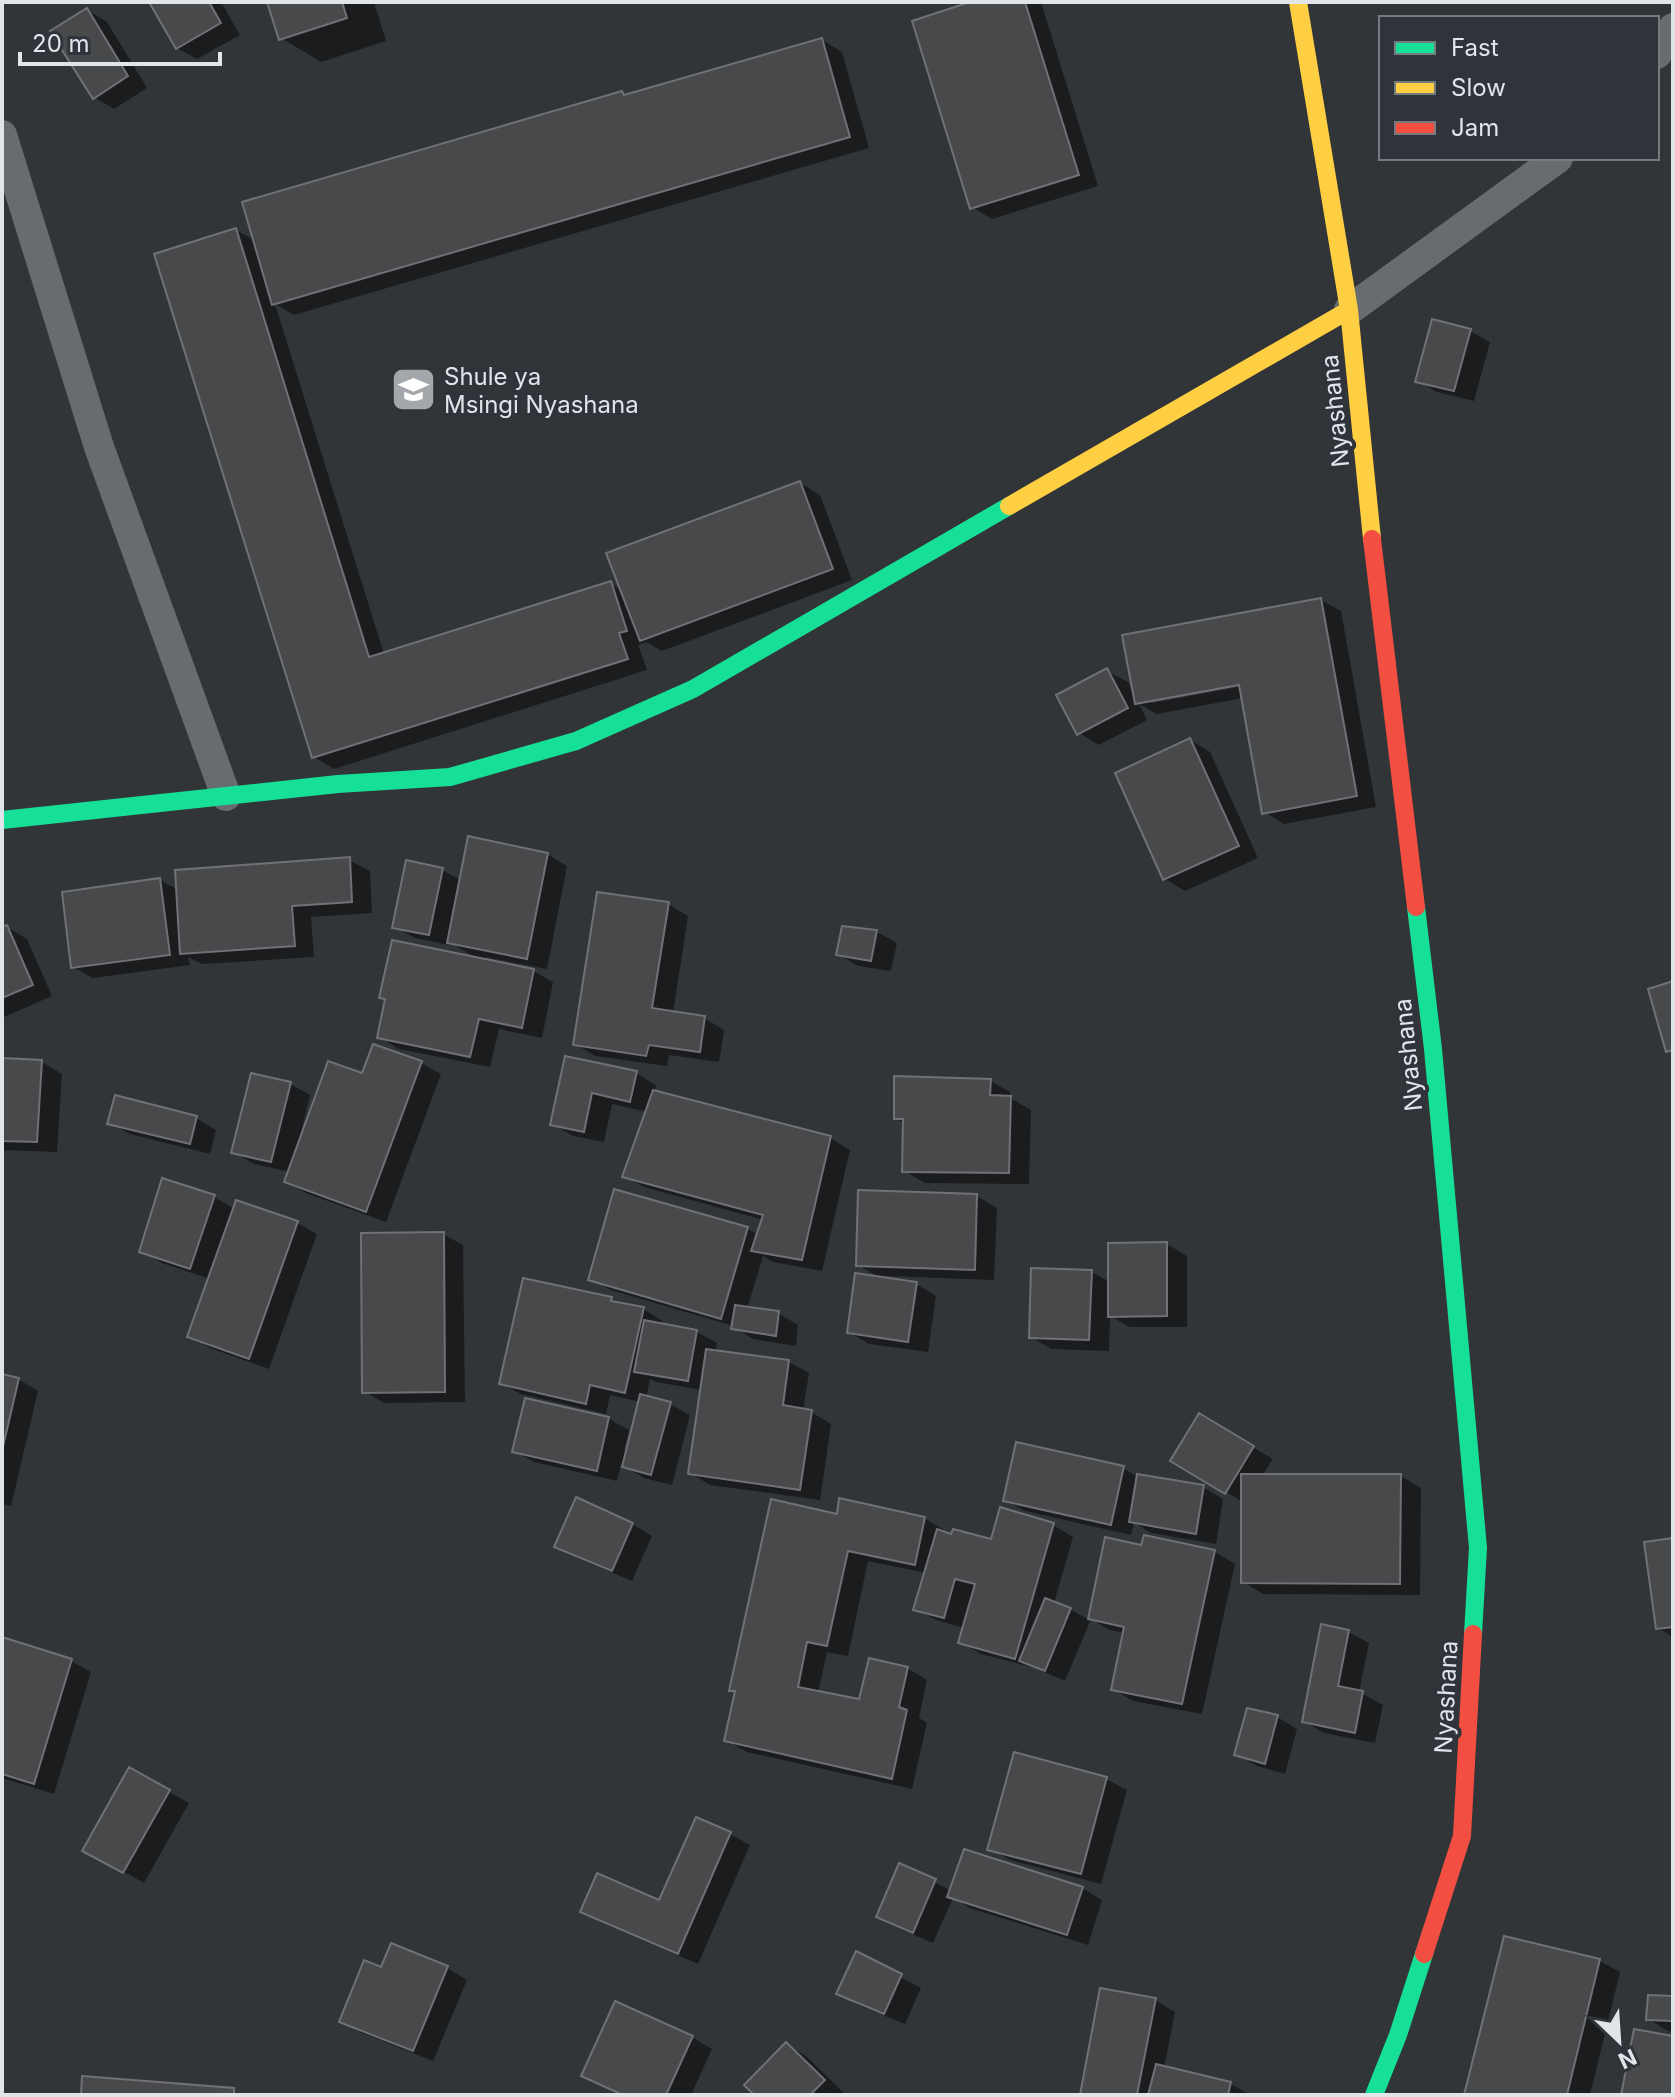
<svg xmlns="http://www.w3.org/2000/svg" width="1675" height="2097" viewBox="0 0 1675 2097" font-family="Inter,sans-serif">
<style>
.shadow{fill:#0007;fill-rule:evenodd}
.building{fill:#47494b;stroke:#707174;stroke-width:2}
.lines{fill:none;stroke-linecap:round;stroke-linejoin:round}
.lane{stroke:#696c6e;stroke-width:30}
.fast{stroke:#16e098;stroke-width:18}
.slow{stroke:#ffcf43;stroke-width:18}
.jam{stroke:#f24e42;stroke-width:18}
.labels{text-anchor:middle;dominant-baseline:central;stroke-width:8;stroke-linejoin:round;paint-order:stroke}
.poi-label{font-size:24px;fill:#e1e5e9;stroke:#2f343b;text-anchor:start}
.street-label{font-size:24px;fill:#e1e5e9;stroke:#2f343b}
</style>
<rect width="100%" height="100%" fill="#323538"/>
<path class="shadow" d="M 151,2 L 221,2 L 240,35 L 197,59 L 177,48 Z
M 269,2 L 374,2 L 386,41 L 321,62 L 281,38 Z
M 976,2 L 1041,2 L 1098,186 L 992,219 L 972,207 Z
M 87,10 L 107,22 L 147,88 L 114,109 L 94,97 Z
M 822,40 L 842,52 L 869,148 L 294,315 L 275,304 L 384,654 L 611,584 L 623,591 L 800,483 L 820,495 L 852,580 L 662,651 L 646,642 L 638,645 L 647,670 L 334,769 L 314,757 L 236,230 L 256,241 L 622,94 L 627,97 Z
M 1470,331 L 1490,342 L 1474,401 L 1437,392 L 1417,381 Z
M 1321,600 L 1341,611 L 1376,807 L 1284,824 L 1264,812 L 1243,698 L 1157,714 L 1139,704 L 1147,720 L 1099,745 L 1079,733 L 1107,671 L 1128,682 L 1135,696 ZM 1248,681 L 1249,685 L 1152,703 L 1152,699 Z
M 1190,740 L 1210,752 L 1258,858 L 1185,891 L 1165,879 Z
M 547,854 L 567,866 L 547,969 L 485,957 L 485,961 L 533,971 L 553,982 L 542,1038 L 499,1029 L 490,1067 L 399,1049 L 379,1037 L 387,1001 L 381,997 L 478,959 L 449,942 L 449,945 L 415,938 L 395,927 L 442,870 L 462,881 Z
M 349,860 L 370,871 L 372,913 L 311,917 L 314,957 L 202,964 L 188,957 L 190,965 L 93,978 L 73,967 L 160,880 L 178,890 Z
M 668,904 L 688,916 L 673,1013 L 704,1018 L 724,1030 L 719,1062 L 669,1055 L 667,1066 L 595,1056 L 575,1044 Z
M 7,927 L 27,939 L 52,996 L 2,1018 L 2,929 Z
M 844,928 L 877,932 L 897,943 L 891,971 L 858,966 L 838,954 Z
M 566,1059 L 636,1073 L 656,1085 L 654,1093 L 830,1138 L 850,1150 L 822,1271 L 773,1262 L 763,1256 L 747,1309 L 778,1313 L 798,1325 L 796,1346 L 753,1339 L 733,1326 L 611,1290 L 591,1279 L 616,1191 L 748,1229 L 759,1235 L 764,1220 L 644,1187 L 624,1176 L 647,1112 L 612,1104 L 604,1142 L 573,1136 L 553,1124 Z
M 2,1060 L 42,1062 L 62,1074 L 57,1152 L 2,1150 Z
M 421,1063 L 441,1074 L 386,1222 L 306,1193 L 286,1182 L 290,1172 L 254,1164 L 233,1152 L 290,1084 L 310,1095 L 300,1136 L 303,1137 L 363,1075 Z
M 990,1081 L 1010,1092 L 1010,1098 L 1031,1110 L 1029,1184 L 925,1183 L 904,1171 L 905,1124 L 896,1118 Z
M 196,1118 L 216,1130 L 210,1154 L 130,1134 L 110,1123 Z
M 977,1196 L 997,1208 L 994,1280 L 885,1276 L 884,1279 L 916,1284 L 936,1296 L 928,1352 L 869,1344 L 849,1332 L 882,1279 L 858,1265 Z
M 214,1197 L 235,1209 L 297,1223 L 317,1234 L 269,1369 L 210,1348 L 190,1336 L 210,1279 L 162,1263 L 142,1251 Z
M 443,1234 L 463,1245 L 465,1402 L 384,1403 L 364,1391 Z
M 1167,1244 L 1187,1256 L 1187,1327 L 1130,1327 L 1110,1316 L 1109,1351 L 1051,1349 L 1031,1337 L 1092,1272 L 1110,1282 Z
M 611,1299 L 622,1305 L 643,1309 L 663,1321 L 662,1325 L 697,1332 L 717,1343 L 715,1352 L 789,1362 L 809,1373 L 803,1411 L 811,1412 L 831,1424 L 820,1500 L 710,1485 L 690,1473 L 702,1390 L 656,1382 L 650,1379 L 646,1398 L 670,1404 L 690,1415 L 672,1485 L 644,1478 L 621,1464 L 617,1481 L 534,1462 L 514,1451 L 526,1400 L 609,1419 L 629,1430 L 624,1450 L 628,1450 L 640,1402 L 610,1395 L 606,1414 L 521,1394 L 501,1383 Z
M 2,1376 L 18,1379 L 38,1391 L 11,1506 L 2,1504 Z
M 1200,1416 L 1273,1459 L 1262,1476 L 1401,1476 L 1421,1488 L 1420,1595 L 1263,1594 L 1243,1582 L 1243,1502 L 1173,1460 Z
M 1123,1468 L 1138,1477 L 1203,1487 L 1223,1499 L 1216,1544 L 1151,1533 L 1134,1522 L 1131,1535 L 1025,1511 L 1005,1500 Z
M 838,1516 L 924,1518 L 944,1530 L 944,1533 L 992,1542 L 1053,1525 L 1073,1537 L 1054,1603 L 1070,1609 L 1089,1620 L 1107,1539 L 1142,1547 L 1145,1537 L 1215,1552 L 1235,1564 L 1202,1714 L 1133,1701 L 1113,1689 L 1125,1633 L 1110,1630 L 1091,1619 L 1065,1681 L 1035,1668 L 981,1654 L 961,1642 L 964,1628 L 936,1620 L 916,1609 L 926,1573 L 868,1561 L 848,1656 L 827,1652 L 818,1693 L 860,1702 L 907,1668 L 927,1680 L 919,1718 L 927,1723 L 912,1789 L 747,1752 L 726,1740 L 737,1693 L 731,1690 Z
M 632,1524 L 652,1536 L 632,1581 L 577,1558 L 557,1546 Z
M 1673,1540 L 1673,1637 L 1658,1628 Z
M 1348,1632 L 1369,1643 L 1359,1692 L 1383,1705 L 1375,1743 L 1324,1733 L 1304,1721 Z
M 2,1640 L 71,1661 L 91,1672 L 54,1794 L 2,1778 Z
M 1277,1717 L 1297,1729 L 1285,1774 L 1257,1766 L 1236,1754 Z
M 130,1770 L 189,1803 L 144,1883 L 85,1850 Z
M 1106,1779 L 1127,1790 L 1101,1884 L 1010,1860 L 990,1849 Z
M 730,1834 L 750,1845 L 698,1964 L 603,1923 L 583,1911 L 660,1902 Z
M 900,1865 L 952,1891 L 1082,1888 L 1102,1900 L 1088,1945 L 970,1908 L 953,1898 L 933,1943 L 898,1928 L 878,1917 Z
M 1505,1938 L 1600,1961 L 1620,1972 L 1590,2095 L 1466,2095 Z
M 857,1954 L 921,1988 L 905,2024 L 858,2005 L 839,1994 Z
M 447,1968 L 467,1980 L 433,2061 L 362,2033 L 342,2021 L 382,1970 Z
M 1673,1998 L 1673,2031 L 1668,2031 L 1648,2019 Z
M 1155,2000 L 1175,2012 L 1164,2068 L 1231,2084 L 1250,2095 L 1082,2095 Z
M 692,2037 L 712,2049 L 691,2095 L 622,2095 L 583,2075 Z
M 786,2044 L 806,2056 L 843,2092 L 841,2095 L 757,2095 Z"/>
<path class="building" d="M 149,2 L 209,2 L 221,23 L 176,49 Z
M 267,2 L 342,2 L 347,18 L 279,40 Z
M 970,2 L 1025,2 L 1079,175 L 970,209 L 912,21 Z
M 87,8 L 128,76 L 93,99 L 50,31 Z
M 822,38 L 850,137 L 272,305 L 242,202 L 622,91 L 624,95 Z
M 236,228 L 369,657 L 611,581 L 627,631 L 619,633 L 628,659 L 312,758 L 154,254 Z
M 1432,319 L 1471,329 L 1454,391 L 1415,382 Z
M 800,481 L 833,569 L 640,641 L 606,553 Z
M 1321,598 L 1357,796 L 1262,814 L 1239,685 L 1135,704 L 1122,635 Z
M 1107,668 L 1128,708 L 1077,735 L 1056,695 Z
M 1190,738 L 1239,846 L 1163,880 L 1115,773 Z
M 468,836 L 548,853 L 527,959 L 447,943 Z
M 350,857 L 352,902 L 292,906 L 295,946 L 180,954 L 175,870 Z
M 406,860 L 443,868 L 429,935 L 392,928 Z
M 160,878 L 170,955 L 71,968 L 62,892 Z
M 597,892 L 669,902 L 652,1008 L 705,1016 L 700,1052 L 649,1045 L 646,1056 L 573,1045 Z
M 7,925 L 33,985 L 2,998 L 2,927 Z
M 842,926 L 877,930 L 871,961 L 836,955 Z
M 392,940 L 534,969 L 522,1028 L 479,1019 L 470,1057 L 377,1038 L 385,999 L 379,998 Z
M 1673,981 L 1673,1050 L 1666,1052 L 1648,989 Z
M 373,1044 L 422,1061 L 366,1212 L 284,1182 L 328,1061 L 362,1073 Z
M 565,1056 L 637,1071 L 630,1102 L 592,1093 L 584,1132 L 550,1125 Z
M 2,1058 L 42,1060 L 37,1142 L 2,1141 Z
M 251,1073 L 291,1082 L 271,1162 L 231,1153 Z
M 894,1076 L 991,1079 L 990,1095 L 1011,1096 L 1009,1173 L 902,1172 L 903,1119 L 894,1119 Z
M 653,1090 L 831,1136 L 802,1260 L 751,1251 L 763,1215 L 622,1177 Z
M 115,1095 L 197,1116 L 190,1144 L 107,1124 Z
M 162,1178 L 215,1195 L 190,1269 L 139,1252 Z
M 614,1189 L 748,1227 L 721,1319 L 588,1280 Z
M 858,1190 L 977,1194 L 975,1270 L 856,1266 Z
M 236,1200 L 298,1221 L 249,1359 L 187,1337 Z
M 444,1232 L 445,1392 L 362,1393 L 361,1233 Z
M 1167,1242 L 1167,1316 L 1108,1317 L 1108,1243 Z
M 1031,1268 L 1092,1270 L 1089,1340 L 1029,1338 Z
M 855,1273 L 917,1282 L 908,1342 L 847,1333 Z
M 523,1278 L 612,1297 L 611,1301 L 644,1307 L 625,1393 L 590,1385 L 586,1404 L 499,1384 Z
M 735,1305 L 779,1311 L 776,1336 L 731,1329 Z
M 644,1320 L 697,1330 L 688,1381 L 634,1372 Z
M 706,1349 L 789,1360 L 783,1405 L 812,1410 L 800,1490 L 688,1474 Z
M 2,1374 L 19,1378 L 2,1451 Z
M 640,1394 L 671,1402 L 651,1475 L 622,1467 Z
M 525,1398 L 609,1417 L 597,1471 L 512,1452 Z
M 1199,1413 L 1254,1446 L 1225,1494 L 1170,1461 Z
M 1016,1442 L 1124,1466 L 1111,1525 L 1003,1501 Z
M 1137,1474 L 1204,1485 L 1196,1534 L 1129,1522 Z
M 1241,1474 L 1401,1474 L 1400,1584 L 1241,1583 Z
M 576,1497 L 633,1523 L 612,1571 L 554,1547 Z
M 839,1498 L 925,1517 L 915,1565 L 848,1551 L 827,1646 L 807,1642 L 798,1687 L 859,1699 L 869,1658 L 908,1667 L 899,1707 L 907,1710 L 892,1779 L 724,1741 L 735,1691 L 729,1691 L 771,1499 L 837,1514 Z
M 1000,1507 L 1054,1523 L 1015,1659 L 958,1643 L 975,1584 L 955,1579 L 944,1618 L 913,1610 L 937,1529 L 951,1534 L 953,1529 L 991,1539 Z
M 1144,1535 L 1215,1550 L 1182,1704 L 1111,1690 L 1124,1627 L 1088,1619 L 1105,1537 L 1141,1545 Z
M 1673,1538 L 1673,1627 L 1656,1629 L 1644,1542 Z
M 1045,1598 L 1071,1608 L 1045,1671 L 1019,1661 Z
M 1321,1624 L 1349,1630 L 1338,1686 L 1363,1691 L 1355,1733 L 1302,1722 Z
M 2,1637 L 72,1659 L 34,1784 L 2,1774 Z
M 1247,1708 L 1278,1715 L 1265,1764 L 1234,1755 Z
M 1014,1752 L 1107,1777 L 1081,1874 L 987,1850 Z
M 129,1767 L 170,1790 L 123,1873 L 82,1851 Z
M 696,1817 L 731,1832 L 678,1954 L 580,1912 L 597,1873 L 659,1900 Z
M 964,1849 L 1083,1887 L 1067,1935 L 947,1897 Z
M 899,1863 L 936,1879 L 913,1933 L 876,1917 Z
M 1504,1936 L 1600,1959 L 1567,2095 L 1464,2095 Z
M 391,1943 L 448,1966 L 413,2051 L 339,2022 L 364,1960 L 381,1967 Z
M 856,1951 L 902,1974 L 884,2014 L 836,1994 Z
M 1100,1988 L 1156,1998 L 1137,2095 L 1080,2095 Z
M 1648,1995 L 1673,1996 L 1673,2021 L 1646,2020 Z
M 615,2001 L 693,2036 L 666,2095 L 623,2095 L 581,2076 Z
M 1634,2029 L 1673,2036 L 1673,2095 L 1621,2095 Z
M 786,2042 L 825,2080 L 810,2095 L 754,2095 L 744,2085 Z
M 1156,2064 L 1231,2082 L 1228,2095 L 1148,2095 Z
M 82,2076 L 234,2088 L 234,2095 L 81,2095 Z"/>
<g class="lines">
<path class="lane" d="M 1657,54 L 1673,28
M 2,135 L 99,447 L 226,796
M 1349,310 L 1558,158"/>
<path class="fast" d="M 2,820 L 338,784 L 450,777 L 576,741 L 693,689 L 1009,506
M 1416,907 L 1433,1049 L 1478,1548 L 1473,1634
M 1374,2095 L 1398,2035 L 1424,1954"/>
<path class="slow" d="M 1298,2 L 1349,310 L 1372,539
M 1009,506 L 1349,310"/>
<path class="jam" d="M 1372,539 L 1416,907
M 1424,1954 L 1462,1836 L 1473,1634"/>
</g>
<defs>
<symbol id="school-square" viewBox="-11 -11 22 22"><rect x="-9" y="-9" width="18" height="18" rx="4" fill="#a4a7ab" stroke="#2f343b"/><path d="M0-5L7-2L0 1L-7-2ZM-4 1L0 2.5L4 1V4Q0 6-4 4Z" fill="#fff"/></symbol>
</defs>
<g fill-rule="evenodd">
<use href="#school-square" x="388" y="364" width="51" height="51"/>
</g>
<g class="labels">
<g class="poi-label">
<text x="444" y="376">Shule ya<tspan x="444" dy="28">Msingi Nyashana</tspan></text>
</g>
<g class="street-label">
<text transform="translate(1335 411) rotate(-96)">Nyashana</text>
<text transform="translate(1408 1055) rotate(-96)">Nyashana</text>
<text transform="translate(1446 1697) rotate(-87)">Nyashana</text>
</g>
</g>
<rect width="1675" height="2097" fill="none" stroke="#e1e5e9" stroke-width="8"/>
<rect x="1379" y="16" width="280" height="144" fill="#2f343b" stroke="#767b81" stroke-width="2"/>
<rect x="1395" y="42" width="40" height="12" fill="#16e098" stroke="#767b81" stroke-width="2"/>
<text x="1451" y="56" font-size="24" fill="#e1e5e9">Fast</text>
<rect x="1395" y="82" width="40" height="12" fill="#ffcf43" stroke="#767b81" stroke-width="2"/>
<text x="1451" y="96" font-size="24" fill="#e1e5e9">Slow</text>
<rect x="1395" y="122" width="40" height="12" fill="#f24e42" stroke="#767b81" stroke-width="2"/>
<text x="1451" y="136" font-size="24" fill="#e1e5e9">Jam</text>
<g transform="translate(1619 2041) rotate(155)" stroke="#2f343b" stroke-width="6" paint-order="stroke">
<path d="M0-6L14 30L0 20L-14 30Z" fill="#e1e5e9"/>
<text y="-12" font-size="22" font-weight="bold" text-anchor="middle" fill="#e1e5e9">N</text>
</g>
<path d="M20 52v12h200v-12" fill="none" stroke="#e1e5e9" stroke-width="4"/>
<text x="32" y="52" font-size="24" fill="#e1e5e9" stroke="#2f343b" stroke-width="6" paint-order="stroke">20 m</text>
</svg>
